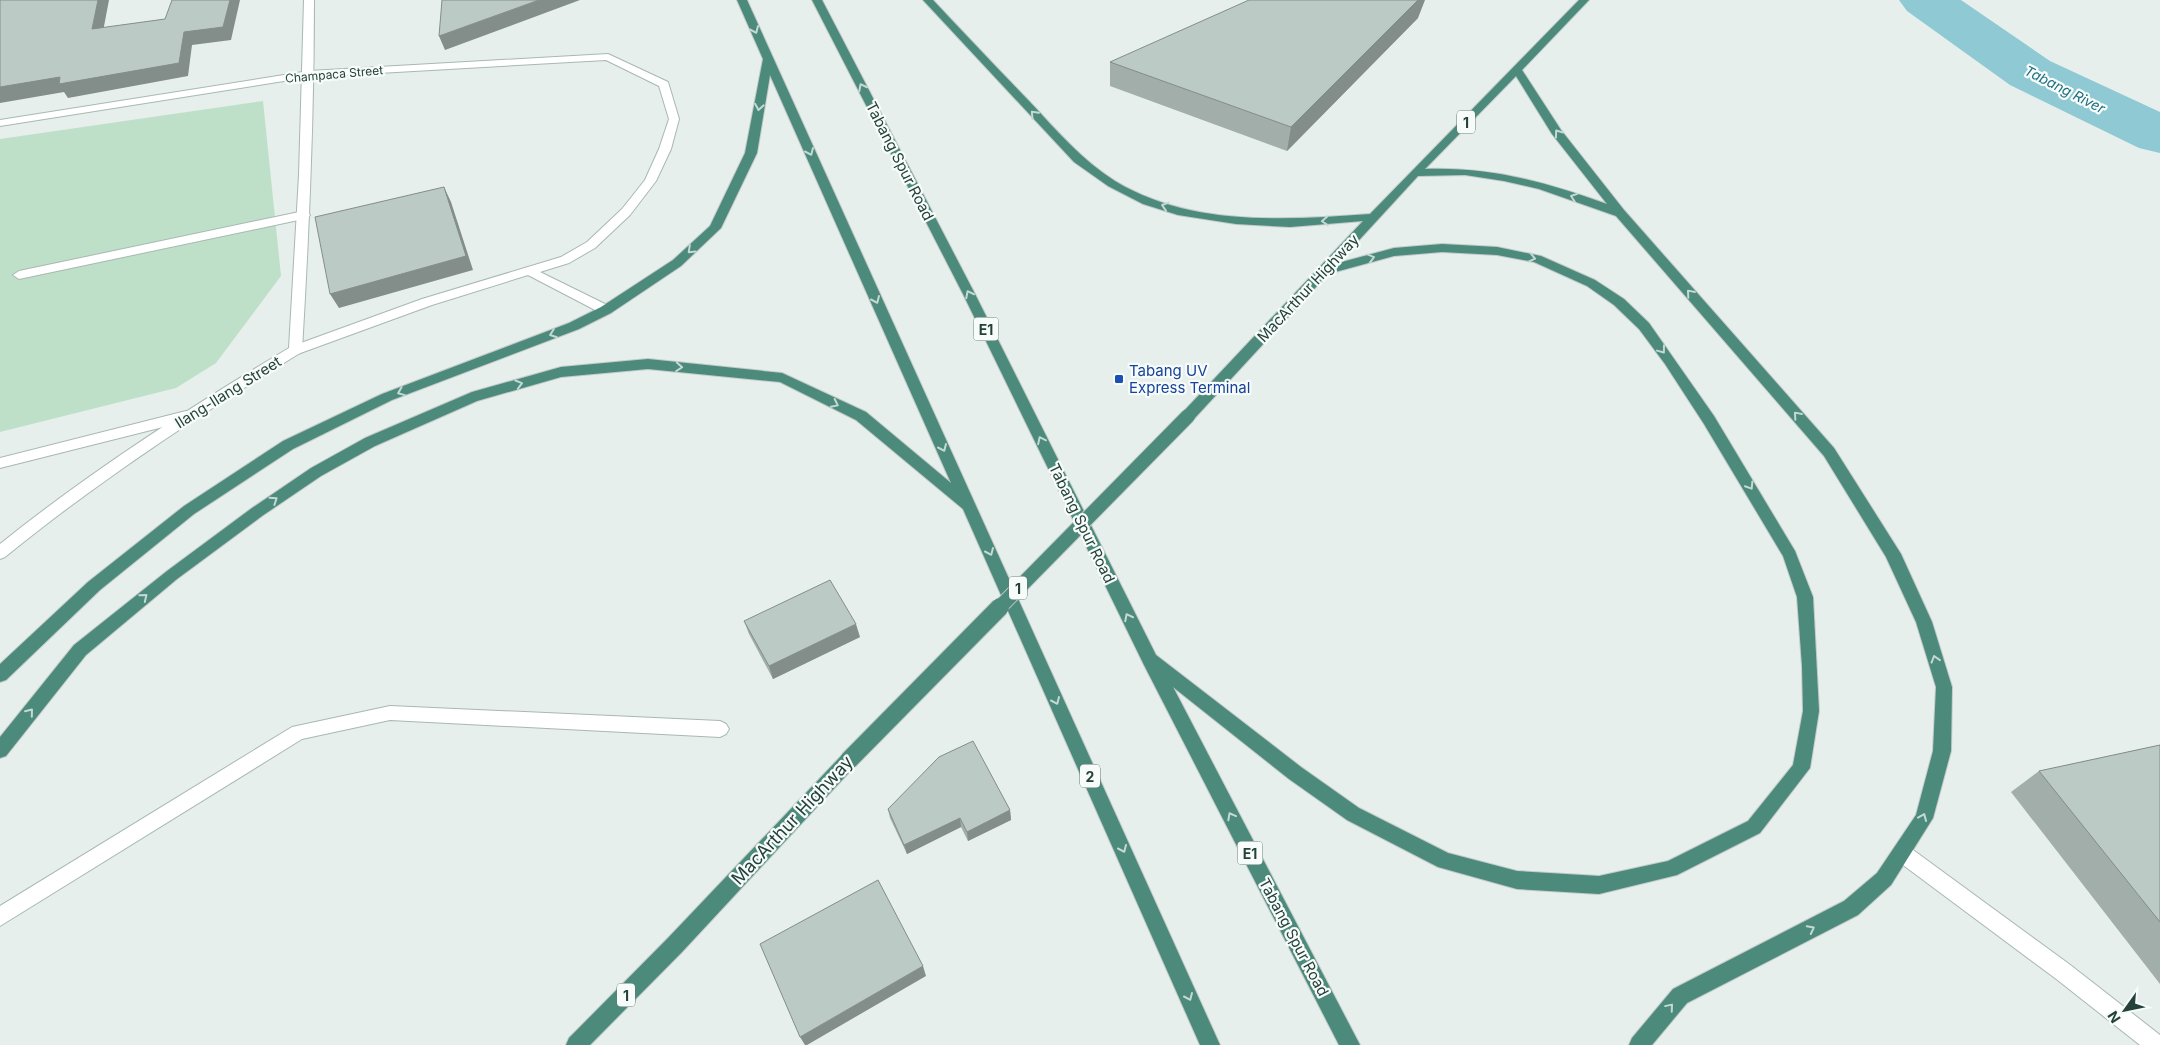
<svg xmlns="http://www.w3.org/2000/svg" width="2160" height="1045" viewBox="0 0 2160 1045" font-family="Inter,sans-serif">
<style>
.green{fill:#bfe0c8}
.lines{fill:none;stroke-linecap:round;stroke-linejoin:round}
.river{fill:#8ec9d4;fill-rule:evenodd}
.service-casing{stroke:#a8b8b2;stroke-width:2}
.minor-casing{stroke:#a8b8b2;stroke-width:2}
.tertiary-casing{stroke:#a8b8b2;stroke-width:2}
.trunk-casing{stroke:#c2cac8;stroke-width:2}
.service{fill:#fff;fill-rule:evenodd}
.minor{fill:#fff;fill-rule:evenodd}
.tertiary{fill:#fff;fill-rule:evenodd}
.trunk{fill:#4c8a7c;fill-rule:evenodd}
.trunk-bridge-far1-casing{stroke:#c2cac8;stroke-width:16;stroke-linecap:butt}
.trunk-bridge-casing{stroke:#c2cac8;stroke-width:20;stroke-linecap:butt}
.trunk-bridge-far1{stroke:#4c8a7c;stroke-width:14}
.trunk-bridge{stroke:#4c8a7c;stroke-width:18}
.wall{fill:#a1aea9}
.shaded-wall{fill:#838d89}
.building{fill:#bbcac4;stroke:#838d89}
.oneway{stroke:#c4d9d4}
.transit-dot{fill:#1a4fb4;stroke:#f7fbf9;stroke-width:2}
.labels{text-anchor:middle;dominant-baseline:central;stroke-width:4.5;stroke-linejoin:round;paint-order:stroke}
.far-street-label{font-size:12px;fill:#24423a;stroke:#f7fbf9}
.far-water-label{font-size:14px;font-style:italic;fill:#1c6f80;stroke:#f7fbf9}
.shield{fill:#f7fbf9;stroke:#637a73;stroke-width:1}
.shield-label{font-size:14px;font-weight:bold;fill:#24423a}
.street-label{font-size:15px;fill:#24423a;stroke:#f7fbf9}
.transit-label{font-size:15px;fill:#164399;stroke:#f7fbf9;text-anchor:start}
.near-street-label{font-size:18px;fill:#24423a;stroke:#f7fbf9}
</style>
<rect width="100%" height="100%" fill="#e6efeb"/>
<path class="green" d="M 263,101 L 281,276 L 216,363 L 176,388 L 0,432 L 0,139 Z"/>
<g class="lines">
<path class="river" d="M 1899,0 L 1961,0 L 2050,61 L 2160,112 L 2160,153 L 2139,148 L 2010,85 L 1907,11 Z"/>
<defs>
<path id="service" d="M 304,211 L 308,212 L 310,215 L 308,218 L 19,279 L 13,275 L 19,271 Z
M 186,411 L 191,412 L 193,416 L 191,420 L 0,468 L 0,458 Z
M 390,706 L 720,721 L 726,724 L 729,729 L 726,734 L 720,737 L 390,720 L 302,739 L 0,926 L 0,906 L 292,727 Z
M 1902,844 L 1909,847 L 2069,964 L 2160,1035 L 2160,1045 L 2140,1045 L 2055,978 L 1895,859 L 1893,853 L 1895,847 Z"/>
<path id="minor" d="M 608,54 L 668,82 L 679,119 L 671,149 L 656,181 L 630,215 L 595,248 L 569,263 L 540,272 L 611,307 L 612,310 L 611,313 L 601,313 L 528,275 L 432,305 L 295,355 L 290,353 L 288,350 L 290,347 L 422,299 L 561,257 L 587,242 L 622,209 L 645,180 L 659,149 L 669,119 L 659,86 L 606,60 L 309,77 L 0,126 L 0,120 L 309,71 Z"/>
<path id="tertiary" d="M 304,0 L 314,0 C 314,117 309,233 302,350 L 300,353 C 198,416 98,481 5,557 L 0,559 L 0,544 C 91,471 189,408 289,348 L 299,175 Z"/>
<path id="trunk" d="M 737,0 L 747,0 L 1220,1045 L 1200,1045 L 963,509 L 856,420 L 780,382 L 648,369 L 561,377 L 477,401 L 375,446 L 321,476 L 262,516 L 177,579 L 86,655 L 6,756 L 0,758 L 0,737 L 74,645 L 167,571 L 252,508 L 311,468 L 365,438 L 472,392 L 561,367 L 648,359 L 782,373 L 866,412 L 951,483 L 770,75 L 757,153 L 721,228 L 681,266 L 611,313 L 579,329 L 392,400 L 293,449 L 194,514 L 100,590 L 6,680 L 0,682 L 0,664 L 88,582 L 184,506 L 283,441 L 382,394 L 569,323 L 601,307 L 673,260 L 710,226 L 745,153 L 763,59 Z
M 812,0 L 822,0 L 975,294 L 1156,655 L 1301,767 L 1359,808 L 1448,853 L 1517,871 L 1599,876 L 1668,861 L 1748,821 L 1793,765 L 1803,711 L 1802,666 L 1797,597 L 1783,556 L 1704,424 L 1665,364 L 1639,329 L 1614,305 L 1587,286 L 1534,262 L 1497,255 L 1442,252 L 1394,256 L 1328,274 L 1193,420 L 1183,420 L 1181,416 L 1183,412 L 1363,221 L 1290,227 L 1236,224 L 1178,215 L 1143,204 L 1108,186 L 1074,162 L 923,0 L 933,0 C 965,34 997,68 1030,102 C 1057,131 1082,160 1115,181 C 1191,227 1286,220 1370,214 L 1579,0 L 1589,0 L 1522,70 L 1561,130 L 1624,210 L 1834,448 L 1901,554 L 1932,622 L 1952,687 L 1951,751 L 1933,818 L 1891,885 L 1858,915 L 1687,1003 L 1652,1045 L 1629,1045 L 1632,1038 L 1673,989 L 1844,901 L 1877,873 L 1916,815 L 1933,751 L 1936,687 L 1916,622 L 1886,557 L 1824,456 L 1616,216 L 1539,189 L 1504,181 L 1465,175 L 1418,176 L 1338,263 L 1394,248 L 1442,244 L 1497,247 L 1541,256 L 1595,280 L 1624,299 L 1649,323 L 1714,416 L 1795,551 L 1813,597 L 1819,711 L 1810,768 L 1760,833 L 1677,875 L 1599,894 L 1517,889 L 1438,867 L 1347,820 L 1289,779 L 1173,687 L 1360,1045 L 1339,1045 L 1144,665 L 963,294 ZM 1516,76 L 1552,134 L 1607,204 C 1544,182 1493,167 1425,169 Z
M 849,752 L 855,754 L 858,760 L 855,766 L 682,952 L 590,1045 L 566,1045 L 569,1038 L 668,938 L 843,754 Z"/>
</defs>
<use href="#service" class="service-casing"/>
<use href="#minor" class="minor-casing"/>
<use href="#tertiary" class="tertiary-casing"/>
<use href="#trunk" class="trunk-casing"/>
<use href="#service" class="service"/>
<use href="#minor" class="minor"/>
<use href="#tertiary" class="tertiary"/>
<use href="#trunk" class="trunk"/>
<defs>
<path id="trunk-bridge-far1" d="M 999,608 L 1188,416"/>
<path id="trunk-bridge" d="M 849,760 L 1000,607"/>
</defs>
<use href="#trunk-bridge-far1" class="trunk-bridge-far1-casing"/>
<use href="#trunk-bridge" class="trunk-bridge-casing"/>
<use href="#trunk-bridge-far1" class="trunk-bridge-far1"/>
<use href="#trunk-bridge" class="trunk-bridge"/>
</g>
<path class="wall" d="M 1418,18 L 1287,151 L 1110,86 L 1110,62 Z
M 744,621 L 860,637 L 773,679 L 749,634 Z
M 2160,745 L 2160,984 L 2011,792 L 2039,771 Z
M 888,809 L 1010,810 L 1011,820 L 968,841 L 961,827 L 907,854 L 890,818 Z"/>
<path class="shaded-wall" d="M 98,0 L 109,0 L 101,42 L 92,29 Z
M 230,0 L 240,0 L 231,40 L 192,45 L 188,76 L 68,98 L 64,92 L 0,103 L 0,87 L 184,32 Z
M 539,0 L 580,0 L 445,50 L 439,36 Z
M 1418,0 L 1425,0 L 1418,18 L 1287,151 L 1291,127 Z
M 444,187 L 451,202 L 473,270 L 339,308 L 330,294 Z
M 856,624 L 860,637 L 773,679 L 769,666 Z
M 1010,810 L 1011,820 L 968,841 L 967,832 Z
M 960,818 L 961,827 L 907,854 L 904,845 Z
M 923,966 L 926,976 L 807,1045 L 805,1045 L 800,1037 Z"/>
<path class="building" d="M 0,0 L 98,0 L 92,29 L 165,19 L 172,0 L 230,0 L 223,27 L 184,32 L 179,63 L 59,84 L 60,77 L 0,87 Z
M 442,0 L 539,0 L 439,36 Z
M 1249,0 L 1418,0 L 1291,127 L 1110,62 Z
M 444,187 L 466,256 L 330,294 L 315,217 Z
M 830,580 L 856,624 L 769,666 L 744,621 Z
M 973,741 L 1010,810 L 967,832 L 960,818 L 904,845 L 888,809 L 939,757 Z
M 2160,745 L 2160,922 L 2039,771 Z
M 878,880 L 923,966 L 800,1037 L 760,944 Z"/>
<defs><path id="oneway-chevron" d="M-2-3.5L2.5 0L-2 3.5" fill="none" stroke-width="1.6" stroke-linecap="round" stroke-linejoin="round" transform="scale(1.25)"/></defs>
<g class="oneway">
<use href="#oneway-chevron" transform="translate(755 30) rotate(66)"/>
<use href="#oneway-chevron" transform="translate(862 87) rotate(-117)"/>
<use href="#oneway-chevron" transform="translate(759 107) rotate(100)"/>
<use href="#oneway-chevron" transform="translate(1034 114) rotate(-133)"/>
<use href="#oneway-chevron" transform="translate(1558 133) rotate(-126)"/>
<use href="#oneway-chevron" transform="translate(810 152) rotate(66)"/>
<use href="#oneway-chevron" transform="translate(1574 197) rotate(-161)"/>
<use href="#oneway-chevron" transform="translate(1165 206) rotate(-162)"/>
<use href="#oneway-chevron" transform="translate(1325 221) rotate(176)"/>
<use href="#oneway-chevron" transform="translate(691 250) rotate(137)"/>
<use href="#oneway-chevron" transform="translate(1371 258) rotate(-15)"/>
<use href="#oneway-chevron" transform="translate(1532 258) rotate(13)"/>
<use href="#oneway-chevron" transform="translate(1690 293) rotate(-131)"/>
<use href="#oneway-chevron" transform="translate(969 294) rotate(-117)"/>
<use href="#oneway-chevron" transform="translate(876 300) rotate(66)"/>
<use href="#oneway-chevron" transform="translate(553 334) rotate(160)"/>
<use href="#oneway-chevron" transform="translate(1662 350) rotate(53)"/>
<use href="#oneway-chevron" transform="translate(679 367) rotate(4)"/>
<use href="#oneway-chevron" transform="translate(519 384) rotate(-16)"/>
<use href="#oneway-chevron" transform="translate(401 392) rotate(158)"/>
<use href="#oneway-chevron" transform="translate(835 404) rotate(26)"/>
<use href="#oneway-chevron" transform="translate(1797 415) rotate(-131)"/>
<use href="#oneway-chevron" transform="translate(1041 440) rotate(-116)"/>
<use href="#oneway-chevron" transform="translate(943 448) rotate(66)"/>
<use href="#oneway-chevron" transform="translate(1750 486) rotate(58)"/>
<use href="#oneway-chevron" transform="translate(274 500) rotate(-34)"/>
<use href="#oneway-chevron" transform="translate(990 552) rotate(66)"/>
<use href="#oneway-chevron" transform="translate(144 597) rotate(-39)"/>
<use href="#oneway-chevron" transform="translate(1128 617) rotate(-117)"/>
<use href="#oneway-chevron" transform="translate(1935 659) rotate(-107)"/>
<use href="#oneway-chevron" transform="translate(1056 701) rotate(66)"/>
<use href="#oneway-chevron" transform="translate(30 712) rotate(-51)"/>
<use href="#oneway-chevron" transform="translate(1231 816) rotate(-118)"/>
<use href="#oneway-chevron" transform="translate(1923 817) rotate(-67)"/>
<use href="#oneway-chevron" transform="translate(1123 849) rotate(66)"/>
<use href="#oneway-chevron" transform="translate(1811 929) rotate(-27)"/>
<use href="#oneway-chevron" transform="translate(1189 997) rotate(66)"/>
<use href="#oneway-chevron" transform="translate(1670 1007) rotate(-50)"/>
</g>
<rect class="transit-dot" x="1114" y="374" width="10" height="10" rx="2.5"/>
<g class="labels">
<g class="far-street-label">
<text transform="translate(334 74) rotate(-5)">Champaca Street</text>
</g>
<g class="far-water-label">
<text transform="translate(2065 89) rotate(27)">Tabang River</text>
</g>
<g class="shield">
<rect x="1457" y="110.5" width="18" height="23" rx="4"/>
<rect x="973.5" y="317.5" width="25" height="23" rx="4"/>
<rect x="1009" y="576.5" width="18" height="23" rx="4"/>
<rect x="1080" y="764.5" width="20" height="23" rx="4"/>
<rect x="1237.5" y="841.5" width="25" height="23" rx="4"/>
<rect x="617" y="983.5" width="18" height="23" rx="4"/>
</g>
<g class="shield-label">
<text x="1466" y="122">1</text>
<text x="986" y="329">E1</text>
<text x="1018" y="588">1</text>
<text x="1090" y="776">2</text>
<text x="1250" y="853">E1</text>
<text x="626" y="995">1</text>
</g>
<g class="street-label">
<text transform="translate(900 161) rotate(63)">Tabang Spur Road</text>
<text transform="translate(1308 288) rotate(-47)">MacArthur Highway</text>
<text transform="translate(228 392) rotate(-32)">Ilang-Ilang Street</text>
<text transform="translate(1082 523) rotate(64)">Tabang Spur Road</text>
<text transform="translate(1294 937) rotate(62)">Tabang Spur Road</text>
</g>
<g class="transit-label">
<text x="1129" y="370">Tabang UV<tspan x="1129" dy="17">Express Terminal</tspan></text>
</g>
<g class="near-street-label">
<text transform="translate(792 820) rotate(-47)">MacArthur Highway</text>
</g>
</g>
<g transform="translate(2125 1010) rotate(237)" stroke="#f7fbf9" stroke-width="4" paint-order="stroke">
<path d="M0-4L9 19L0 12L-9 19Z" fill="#24423a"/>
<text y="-8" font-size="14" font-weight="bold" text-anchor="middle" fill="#24423a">N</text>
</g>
</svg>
